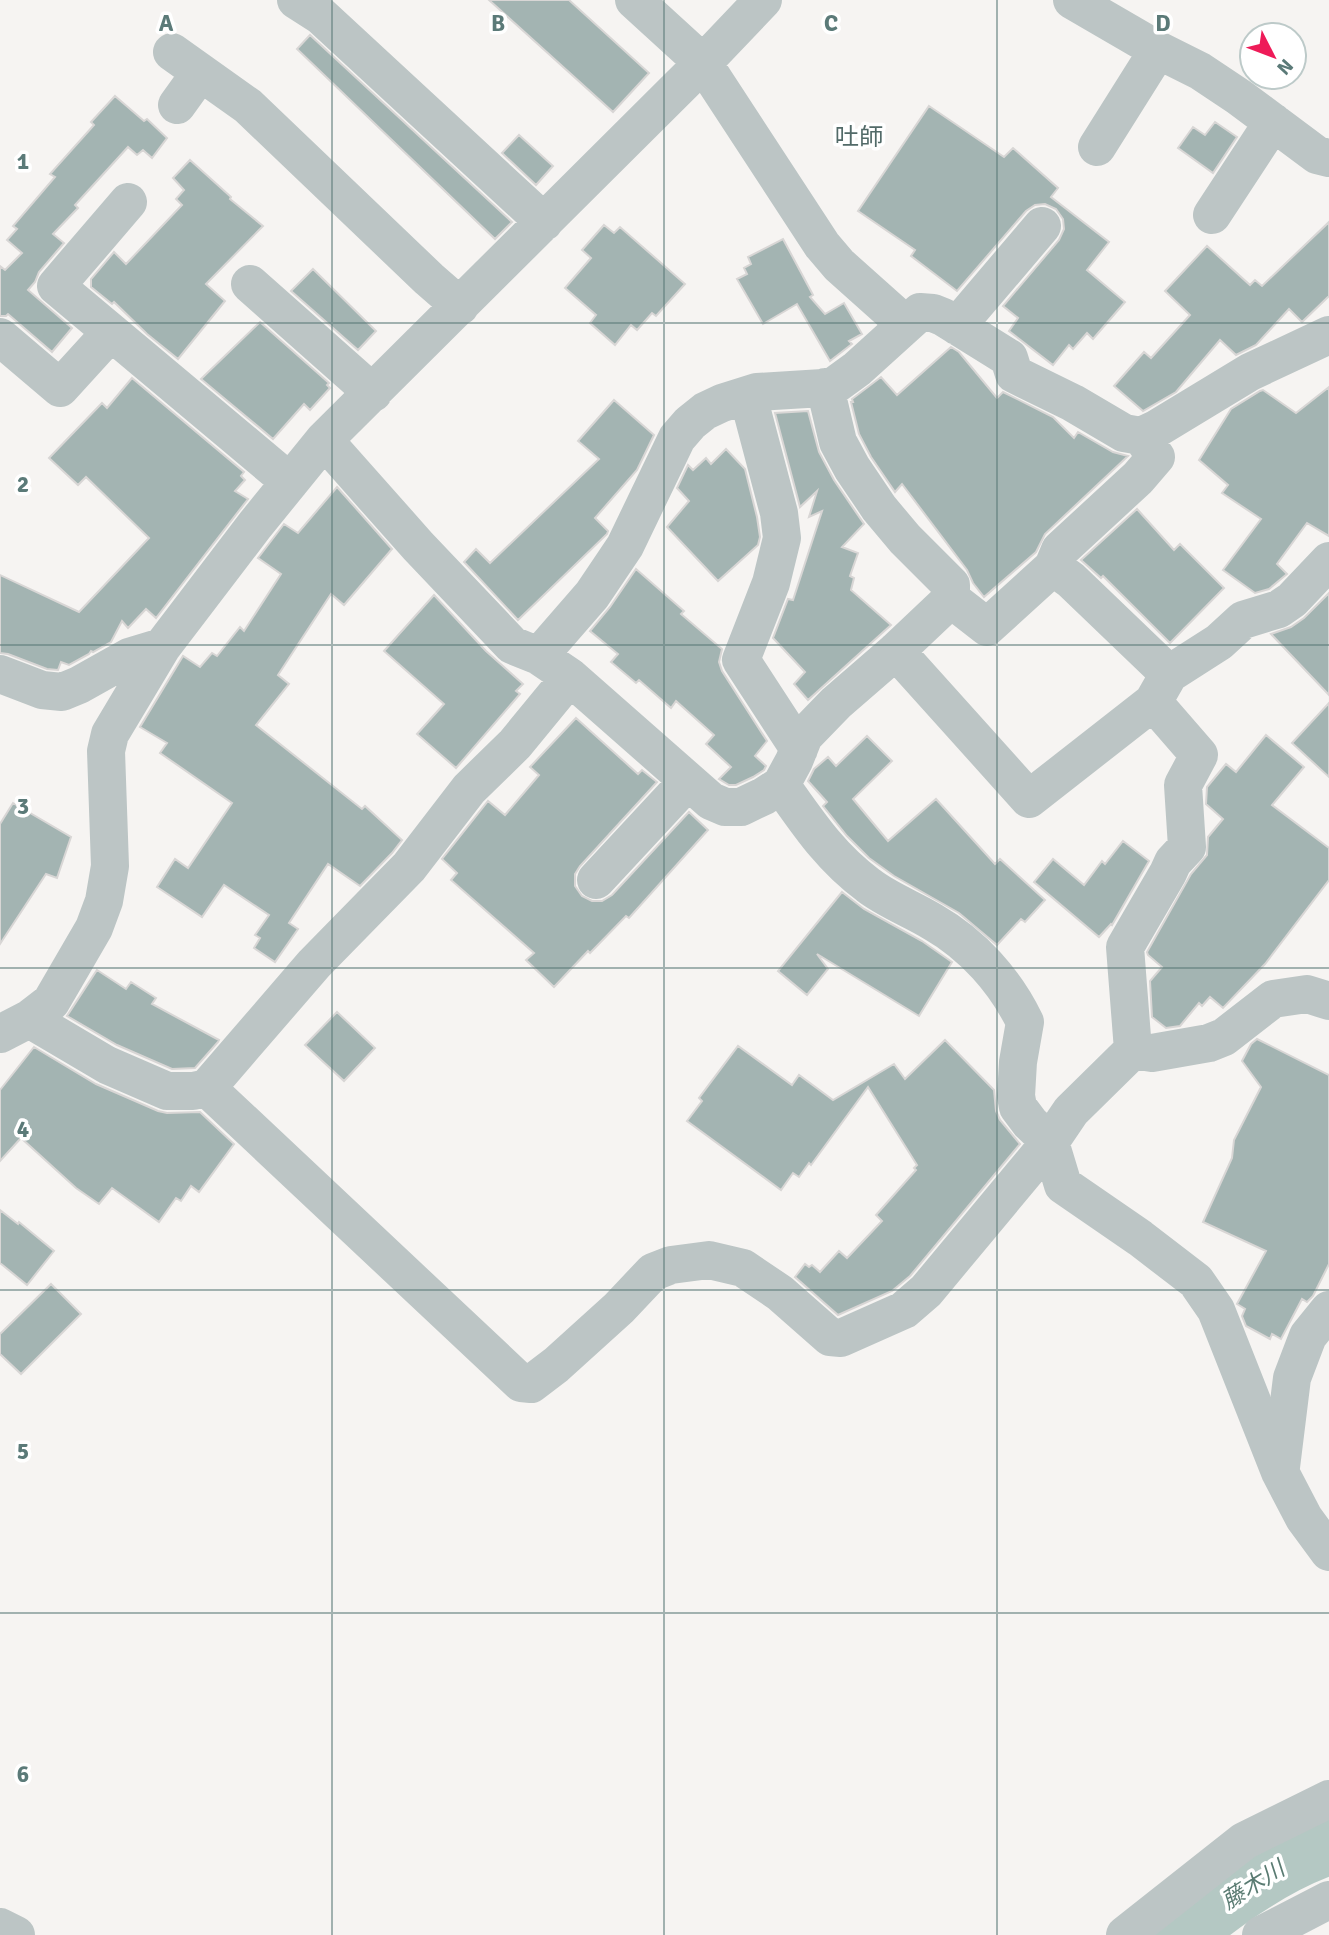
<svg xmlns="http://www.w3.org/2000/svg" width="1329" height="1935" viewBox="0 0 1329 1935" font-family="Signika,'Noto Sans JP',sans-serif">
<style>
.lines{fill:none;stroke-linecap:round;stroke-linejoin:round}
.river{stroke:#b4c8c3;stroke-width:60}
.building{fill:#a3b4b2;stroke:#d8d6d5;stroke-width:2}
.minor{stroke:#bcc5c5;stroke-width:38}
.grid{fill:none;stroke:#5b7a78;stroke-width:2;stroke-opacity:0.55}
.labels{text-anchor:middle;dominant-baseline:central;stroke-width:7;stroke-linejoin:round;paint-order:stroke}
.water-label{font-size:23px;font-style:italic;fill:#5a7b72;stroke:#fff}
.quarter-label{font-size:24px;fill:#526a68;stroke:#fff}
.grid-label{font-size:23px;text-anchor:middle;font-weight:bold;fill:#5b7a78;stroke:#fff;stroke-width:7;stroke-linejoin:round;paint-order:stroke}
</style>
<rect width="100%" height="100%" fill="#f6f4f2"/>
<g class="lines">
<path class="river" d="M 1182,1935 C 1224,1900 1278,1862 1329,1845"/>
</g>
<path class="building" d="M 489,0 L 569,0 L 649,73 L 613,112 Z
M 310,35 L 512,222 L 495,239 L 297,49 Z
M 115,96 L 144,121 L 147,119 L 167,138 L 152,158 L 143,150 L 137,155 L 128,147 L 75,205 L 78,208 L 53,234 L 64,243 L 39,272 L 35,282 L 28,290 L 72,328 L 52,352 L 8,314 L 6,316 L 0,316 L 0,266 L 5,270 L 22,253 L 7,240 L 17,229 L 13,226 L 55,177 L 50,174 L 94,125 L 91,122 Z
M 929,106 L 1004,157 L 1013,148 L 1058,188 L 1051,197 L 1109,242 L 1087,270 L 1125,302 L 1093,339 L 1087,333 L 1073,349 L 1069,345 L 1053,365 L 1009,331 L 1018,318 L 1003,306 L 1059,240 L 1064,229 L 1063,219 L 1056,209 L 1045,204 L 1035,205 L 1026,211 L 957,291 L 911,256 L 915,250 L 858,211 Z
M 1215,122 L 1237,137 L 1213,173 L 1178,148 L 1193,127 L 1205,135 Z
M 519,135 L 553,166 L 536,185 L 502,153 Z
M 190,160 L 231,197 L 230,199 L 263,226 L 206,284 L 225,301 L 178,359 L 147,334 L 114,302 L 112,304 L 91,287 L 91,279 L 114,252 L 126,264 L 182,205 L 176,199 L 184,190 L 173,178 Z
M 1329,222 L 1329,296 L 1302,322 L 1289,309 L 1256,345 L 1236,355 L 1220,340 L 1176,392 L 1143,411 L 1114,386 L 1144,352 L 1151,358 L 1190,315 L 1165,291 L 1207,246 L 1250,285 L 1255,280 L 1262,286 Z
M 604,225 L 614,233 L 620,227 L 685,284 L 656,316 L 652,313 L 637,330 L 631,325 L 615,345 L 590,323 L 596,315 L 565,288 L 591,258 L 582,250 Z
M 783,239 L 813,295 L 810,297 L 825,314 L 844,303 L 862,334 L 849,341 L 852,344 L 830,361 L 797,304 L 763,324 L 737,279 L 747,274 L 744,268 L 751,264 L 748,257 Z
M 313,269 L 376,331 L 358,350 L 291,291 Z
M 260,322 L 329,383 L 327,385 L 330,388 L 310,410 L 304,404 L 273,439 L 201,379 Z
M 951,347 L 959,352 L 997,398 L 1003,392 L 1053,417 L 1074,438 L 1078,432 L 1113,452 L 1128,456 L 1045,534 L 1036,552 L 984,597 L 973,583 L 967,570 L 902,484 L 895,492 L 871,457 L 859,434 L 851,402 L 853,402 L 852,399 L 881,377 L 897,395 Z
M 132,378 L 244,472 L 241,476 L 245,480 L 235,491 L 248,499 L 156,618 L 146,609 L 128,628 L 122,621 L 111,642 L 93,652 L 91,651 L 89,654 L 69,665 L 61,662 L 58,670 L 47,669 L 8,654 L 0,653 L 0,575 L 79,612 L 149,538 L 86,477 L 78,485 L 49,458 L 102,403 L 107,408 Z
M 1329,387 L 1329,536 L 1307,523 L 1277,564 L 1287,574 L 1269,589 L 1255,593 L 1223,570 L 1261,519 L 1222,493 L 1228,485 L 1199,460 L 1231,409 L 1260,391 L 1263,390 L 1296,413 Z
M 614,400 L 654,435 L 637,470 L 595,518 L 608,531 L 607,534 L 518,620 L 464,562 L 476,549 L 490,563 L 599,459 L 578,441 Z
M 808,411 L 819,452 L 834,480 L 864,524 L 842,547 L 858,553 L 850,576 L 854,578 L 851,590 L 891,625 L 808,700 L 794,684 L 805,672 L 773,638 L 788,599 L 793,600 L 822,511 L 809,517 L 817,491 L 800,507 L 775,413 Z
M 726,449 L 745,469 L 757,517 L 760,537 L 758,545 L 718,581 L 667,527 L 689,501 L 677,488 L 688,465 L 693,470 L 706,458 L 711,464 Z
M 337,487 L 392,549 L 344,605 L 331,594 L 278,675 L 289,684 L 256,725 L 362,809 L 365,806 L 402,840 L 392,853 L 360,886 L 328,864 L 289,923 L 298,929 L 275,962 L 254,948 L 260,938 L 255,935 L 269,915 L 224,885 L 202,917 L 157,887 L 175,859 L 188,868 L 232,803 L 160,753 L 167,743 L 140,727 L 183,656 L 200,667 L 212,653 L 217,656 L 240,627 L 244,631 L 281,574 L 258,558 L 284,524 L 298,533 Z
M 1137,509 L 1174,550 L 1180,544 L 1224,588 L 1170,643 L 1103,576 L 1101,578 L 1081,560 Z
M 636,569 L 684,611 L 681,614 L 722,649 L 719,662 L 722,671 L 767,741 L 755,756 L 766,766 L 764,770 L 753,777 L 736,785 L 729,785 L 719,779 L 731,767 L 706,744 L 714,735 L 676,701 L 671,708 L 639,680 L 636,683 L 611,662 L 618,654 L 590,631 L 610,607 Z
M 1329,593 L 1329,695 L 1271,634 L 1291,627 L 1304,618 Z
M 434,595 L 486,651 L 523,684 L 516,691 L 520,694 L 456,768 L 417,734 L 444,704 L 384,651 Z
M 1329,703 L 1329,777 L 1292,743 Z
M 576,718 L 638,774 L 642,770 L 657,782 L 580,866 L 575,874 L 575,886 L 582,896 L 592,901 L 602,901 L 612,895 L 689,812 L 708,830 L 629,918 L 626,916 L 590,953 L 588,951 L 554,987 L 526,960 L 534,953 L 451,880 L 457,873 L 442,859 L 488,801 L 505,815 L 539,775 L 530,767 Z
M 1266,735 L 1304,767 L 1272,805 L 1329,848 L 1329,880 L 1265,964 L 1223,1008 L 1210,997 L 1202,1006 L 1199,1003 L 1180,1026 L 1166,1028 L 1152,1017 L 1150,981 L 1162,967 L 1148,955 L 1147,952 L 1191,874 L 1207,855 L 1208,837 L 1223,819 L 1206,804 L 1207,787 L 1226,764 L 1236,772 Z
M 867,736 L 892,761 L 853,799 L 888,841 L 936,799 L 995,864 L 1000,859 L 1045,900 L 1025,922 L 1021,919 L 997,945 L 959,913 L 894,876 L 869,858 L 847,836 L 823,806 L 827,802 L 808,781 L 814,769 L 828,757 L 836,766 Z
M 13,803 L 71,837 L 57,878 L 46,874 L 0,944 L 0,824 Z
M 1123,841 L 1149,861 L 1112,925 L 1111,924 L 1099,937 L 1034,882 L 1053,859 L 1084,885 L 1102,861 L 1105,864 Z
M 842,892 L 864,909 L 922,941 L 952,962 L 919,1016 L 817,954 L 828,969 L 807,995 L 778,971 Z
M 97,970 L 126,989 L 131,982 L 156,998 L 152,1004 L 219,1040 L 218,1042 L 195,1068 L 172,1069 L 117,1045 L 67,1016 Z
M 337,1012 L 375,1048 L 344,1081 L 305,1045 Z
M 1257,1039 L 1329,1075 L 1329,1264 L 1313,1296 L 1307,1302 L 1302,1299 L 1281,1339 L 1272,1334 L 1270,1339 L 1246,1326 L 1242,1316 L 1245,1309 L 1237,1304 L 1266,1251 L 1203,1222 L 1232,1158 L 1234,1140 L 1261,1087 L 1242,1061 L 1251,1044 Z
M 945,1040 L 994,1090 L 996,1111 L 1000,1120 L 1020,1144 L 910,1276 L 892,1291 L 838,1315 L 795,1277 L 805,1264 L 809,1267 L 812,1265 L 820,1272 L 839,1251 L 847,1258 L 882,1221 L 876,1215 L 916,1170 L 914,1168 L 917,1165 L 868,1087 L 811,1165 L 809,1163 L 799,1177 L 793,1173 L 781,1190 L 687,1121 L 702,1101 L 699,1098 L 738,1046 L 792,1085 L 799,1075 L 833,1100 L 894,1064 L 905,1079 Z
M 34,1047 L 96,1084 L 158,1111 L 167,1113 L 200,1112 L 234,1144 L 199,1192 L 191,1186 L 181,1201 L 176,1198 L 159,1222 L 112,1188 L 99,1204 L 76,1188 L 21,1138 L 0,1161 L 0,1090 Z
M 0,1210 L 18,1224 L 19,1222 L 54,1251 L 27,1285 L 0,1263 Z
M 51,1284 L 81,1314 L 21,1374 L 0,1354 L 0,1334 Z"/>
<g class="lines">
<path class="minor" d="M 296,0 L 321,16 L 544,222
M 634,0 L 703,63 L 822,245 L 839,265 L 905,324
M 1072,0 L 1158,50 L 1200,71 L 1239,97 L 1317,155 L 1329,158
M 172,52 L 248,106 L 429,279 L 460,306
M 177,105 L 200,73
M 1097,147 L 1158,50
M 128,202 L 56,286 L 290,482
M 1212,215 L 1273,122
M 250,284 L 373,393
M 957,326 L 1042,226
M 0,337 L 60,388 L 111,332
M 825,387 L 838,442 L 852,468 L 879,508 L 905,539 L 951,585 L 951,599
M 748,396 L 779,513 L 782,538 L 771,583 L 741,660 L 799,749
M 324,440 L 418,546 L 512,645 L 539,656 L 570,677 L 711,801 L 725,807 L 741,807 L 764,796 L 781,785 L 794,761 L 804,736 L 836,703 L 896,651 L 951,599 L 987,627 L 1053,567 L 1060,550 L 1138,478 L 1156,457 L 1141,436
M 896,651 L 1029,799 L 1153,702 L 1169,674 L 1071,580 L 1053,567
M 539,656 L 592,595 L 625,546 L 677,438 L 690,423 L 705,411 L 722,403 L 757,392 L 823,388 L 835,385 L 857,369 L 920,312 L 933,313 L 943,317 L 1009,358 L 1014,374 L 1073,403 L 1124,433 L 1141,436 L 1156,429 L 1250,372 L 1329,335
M 0,674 L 42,690 L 62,692 L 79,685 L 129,657 L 162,647
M 1169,674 L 1219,642 L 1243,620 L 1279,609 L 1292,600 L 1329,561
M 781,785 C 808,823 830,857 868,885 C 887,900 912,909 933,922 C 973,945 1005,981 1025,1022 L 1018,1062 L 1016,1096 L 1018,1107 L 1030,1123 L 1050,1142 L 1063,1185 L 1140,1238 L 1196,1281 L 1216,1310 L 1280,1472 L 1304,1518 L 1329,1552
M 596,880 L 688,781
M 29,1019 L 107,1065 L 167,1091 L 193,1091 L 207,1088 L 314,964 L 409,867 L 469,789 L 515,744 L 570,677
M 0,1034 L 29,1019 L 51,1002 L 94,928 L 104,901 L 110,866 L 106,751 L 110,734 L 162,647 L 255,525 L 324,440 L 703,63 L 763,0
M 1133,1050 L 1125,947 L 1168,873 L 1173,862 L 1187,847 L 1183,785 L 1199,755 L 1153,702
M 207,1088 L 521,1383 L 531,1384 L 556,1365 L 619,1308 L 653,1272 L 671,1265 L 709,1260 L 743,1268 L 780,1293 L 830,1337 L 841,1338 L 904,1310 L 926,1291 L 1050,1142 L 1071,1111 L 1133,1050 L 1152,1053 L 1209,1043 L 1224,1037 L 1273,999 L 1307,994 L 1329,1001
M 1281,1467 L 1292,1378 L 1308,1336 L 1329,1310
M 0,1927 L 16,1935
M 1125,1935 L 1244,1841 L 1329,1799
M 1261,1935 L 1329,1900"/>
</g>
<path class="grid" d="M 332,0 L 332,1935M 664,0 L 664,1935M 997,0 L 997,1935M 0,323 L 1329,323M 0,645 L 1329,645M 0,968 L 1329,968M 0,1290 L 1329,1290M 0,1613 L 1329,1613"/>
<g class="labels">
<g class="water-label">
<text transform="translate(1253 1885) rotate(-32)">藤木川</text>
</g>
<g class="quarter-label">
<text x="859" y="137">吐師</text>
</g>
</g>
<g class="grid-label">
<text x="166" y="31">A</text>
<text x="498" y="31">B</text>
<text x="831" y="31">C</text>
<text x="1163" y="31">D</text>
<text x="23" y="169">1</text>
<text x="23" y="492">2</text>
<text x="23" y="814">3</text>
<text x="23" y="1137">4</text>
<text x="23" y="1459">5</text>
<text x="23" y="1782">6</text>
</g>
<g transform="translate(1273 56) rotate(132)"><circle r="33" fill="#ffffff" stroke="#bdcac9" stroke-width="2"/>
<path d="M0-5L12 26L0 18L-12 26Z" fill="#ee1b58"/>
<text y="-10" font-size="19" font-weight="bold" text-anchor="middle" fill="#5b7a78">N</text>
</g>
</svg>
